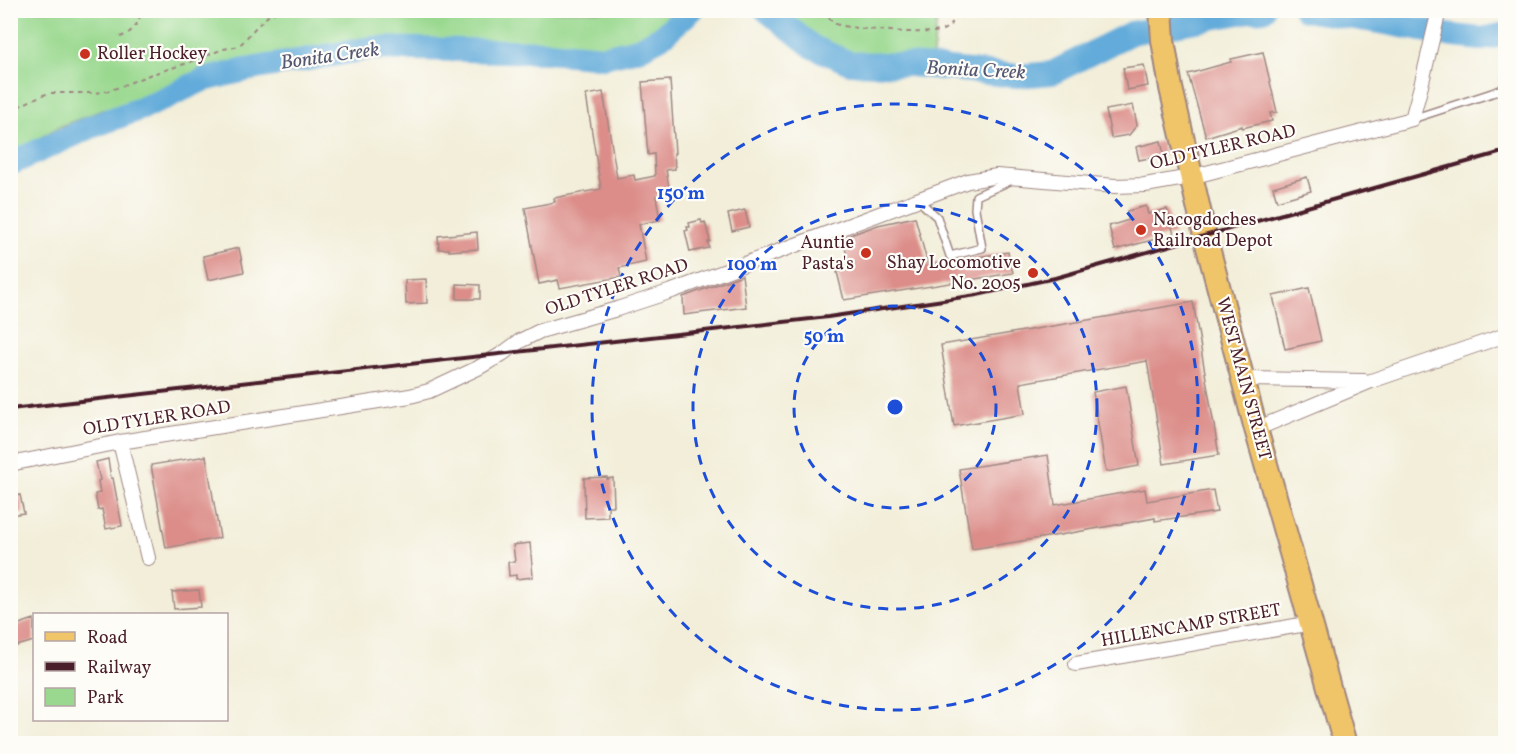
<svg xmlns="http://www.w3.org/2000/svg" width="1516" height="754" viewBox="0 0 1516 754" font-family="Vollkorn,serif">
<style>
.green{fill:#99d88e;stroke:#727c5c;stroke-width:1.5}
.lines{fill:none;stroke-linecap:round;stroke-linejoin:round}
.river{stroke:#62abda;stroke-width:24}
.building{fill:#dc8d89}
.lane-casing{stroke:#9e8682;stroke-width:10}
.street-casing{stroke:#9e8682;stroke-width:16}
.primary-casing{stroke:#9e8682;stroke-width:26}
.path{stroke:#9e8682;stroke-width:2;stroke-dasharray:4.5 4.5;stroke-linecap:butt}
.lane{stroke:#fff;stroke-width:7}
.street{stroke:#fff;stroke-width:14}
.primary{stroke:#f0c469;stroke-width:22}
.rail{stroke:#4a1f2b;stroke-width:4}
.ring{fill:none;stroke:#1d4ed8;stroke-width:3;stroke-dasharray:10 8}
.poi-dot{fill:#c8321e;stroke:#fdfcf7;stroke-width:2}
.labels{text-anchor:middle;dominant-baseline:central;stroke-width:4.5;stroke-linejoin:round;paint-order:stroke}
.poi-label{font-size:18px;fill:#4a1f2b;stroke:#fdfcf7;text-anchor:start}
.street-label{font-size:18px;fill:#4a1f2b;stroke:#fdfcf7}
.water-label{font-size:20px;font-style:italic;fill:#545771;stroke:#fdfcf7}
.centre{fill:#1d4ed8;stroke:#fdfcf7;stroke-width:3}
.ring-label{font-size:18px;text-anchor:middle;font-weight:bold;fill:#1d4ed8;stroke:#fdfcf7;stroke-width:4.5;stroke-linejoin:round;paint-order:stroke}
</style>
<rect width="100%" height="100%" fill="#fdfcf7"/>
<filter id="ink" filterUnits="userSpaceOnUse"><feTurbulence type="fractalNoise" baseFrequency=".0167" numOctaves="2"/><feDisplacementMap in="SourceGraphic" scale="12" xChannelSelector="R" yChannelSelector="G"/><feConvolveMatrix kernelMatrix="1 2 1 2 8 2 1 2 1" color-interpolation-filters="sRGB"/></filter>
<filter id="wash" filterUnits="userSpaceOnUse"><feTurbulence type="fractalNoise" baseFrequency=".008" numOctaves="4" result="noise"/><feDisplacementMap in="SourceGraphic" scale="24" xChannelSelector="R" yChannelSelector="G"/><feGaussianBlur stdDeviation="1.35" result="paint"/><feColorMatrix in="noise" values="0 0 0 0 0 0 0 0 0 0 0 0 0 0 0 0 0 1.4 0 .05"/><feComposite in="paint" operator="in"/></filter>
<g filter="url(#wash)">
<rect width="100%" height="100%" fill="#f2eed9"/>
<path class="green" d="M 10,11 L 11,10 L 684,11 L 659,32 L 637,43 L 603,50 L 371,42 L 266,62 L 198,77 L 148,100 L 100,111 L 59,127 L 11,155 Z
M 771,11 L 938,11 L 932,62 L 849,61 L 814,45 Z"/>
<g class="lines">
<path class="river" d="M 766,10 L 813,47 L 850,63 L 911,65 L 1017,76 L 1052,73 L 1131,33 L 1250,11 L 1263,10
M 1305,10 L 1391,24 L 1453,36 L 1482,39 L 1506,34
M 10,164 L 91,127 L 148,106 L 203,80 L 245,70 L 372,48 L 548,52 L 603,57 L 638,49 L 661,37 L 692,10"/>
</g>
<g id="blocks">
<path class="building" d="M 1263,52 L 1277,112 L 1270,113 L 1272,121 L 1242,128 L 1242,126 L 1206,137 L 1188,74 L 1231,62 L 1231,59 Z
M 1144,65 L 1148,86 L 1127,90 L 1123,68 Z
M 670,80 L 675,153 L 674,153 L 675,169 L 666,170 L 670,193 L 656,196 L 660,220 L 639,224 L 646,262 L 619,268 L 621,277 L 560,288 L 558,280 L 539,284 L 525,208 L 555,202 L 554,198 L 601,189 L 586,95 L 603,92 L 617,178 L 634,175 L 635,180 L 655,176 L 654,154 L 648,155 L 642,82 Z
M 1133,105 L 1137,125 L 1129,135 L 1111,138 L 1106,110 Z
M 1161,141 L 1164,155 L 1139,160 L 1136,147 Z
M 1307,177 L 1311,191 L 1277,201 L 1273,187 Z
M 1146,206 L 1148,214 L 1167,209 L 1174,234 L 1115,250 L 1109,226 L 1129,220 L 1127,211 Z
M 745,210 L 749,227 L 732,231 L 728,214 Z
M 915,217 L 928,265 L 1008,252 L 1013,273 L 844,300 L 837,272 L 851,268 L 842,238 L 878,225 Z
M 701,220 L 702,223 L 705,222 L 710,241 L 708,242 L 709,248 L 690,252 L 685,231 L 688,230 L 687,227 L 690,227 L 689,223 Z
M 477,232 L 478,249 L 449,251 L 449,249 L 439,249 L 438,236 Z
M 239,248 L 244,272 L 208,280 L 203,256 Z
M 742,275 L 746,307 L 684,315 L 683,297 Z
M 426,279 L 427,303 L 406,304 L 405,280 Z
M 457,284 L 480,285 L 480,299 L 457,299 Z
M 1309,288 L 1321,341 L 1285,349 L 1273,296 Z
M 1193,302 L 1219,455 L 1164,464 L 1147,361 L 1020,383 L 1025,414 L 954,426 L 941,345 Z
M 1126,386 L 1139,466 L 1106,472 L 1093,392 Z
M 1048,455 L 1055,505 L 1145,489 L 1147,501 L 1213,490 L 1217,512 L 1155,521 L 1155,518 L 1060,535 L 972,549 L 959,469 Z
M 206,456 L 220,538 L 166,548 L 151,465 Z
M 108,459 L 111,478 L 113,478 L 122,526 L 106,529 L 102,509 L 98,510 L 95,494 L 100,493 L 98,481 L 100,480 L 96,462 Z
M 607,477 L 607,479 L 613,478 L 614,506 L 608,506 L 608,517 L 585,518 L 584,478 Z
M 20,495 L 24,513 L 10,515 L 10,497 Z
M 530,543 L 533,577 L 516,579 L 516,575 L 509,576 L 508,562 L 515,562 L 513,545 Z
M 199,590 L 201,607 L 174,609 L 172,592 Z
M 34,619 L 34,641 L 13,647 L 10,640 L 10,627 Z"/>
</g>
</g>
<g filter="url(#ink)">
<use href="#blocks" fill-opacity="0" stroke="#9e8682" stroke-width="1.5"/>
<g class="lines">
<defs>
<path id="lane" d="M 1412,119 L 1492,93 L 1506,87
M 917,199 L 937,217 L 950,256 L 982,248 L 975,209 L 976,196 L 1012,180"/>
<path id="street" d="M 1243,379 L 1364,381
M 1256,429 L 1371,381 L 1506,335
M 120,442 L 148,558
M 10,464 L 120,442 L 410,396 L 429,391 L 478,368 L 502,354 L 520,341 L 540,331 L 617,309 L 672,291 L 968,181 L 997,176 L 1115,186 L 1145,185 L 1191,177 L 1412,119 L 1421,86 L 1439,10
M 1076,664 L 1312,623"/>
<path id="primary" d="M 1161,10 L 1163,40 L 1171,88 L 1205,236 L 1256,429 L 1345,744"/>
</defs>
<use href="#lane" class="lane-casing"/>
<use href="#street" class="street-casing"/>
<use href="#primary" class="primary-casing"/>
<path class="path" d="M 823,10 C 827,15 831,21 836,24 C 848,29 929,35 940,31 C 950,28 955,20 958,10
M 120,37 C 132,33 140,23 141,10
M 10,111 L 40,96 L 50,93 L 95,93 L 109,91 L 149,75 L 188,63 L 223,49 L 235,47 L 242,43 L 256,27 L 268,16 L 280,10"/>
<use href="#lane" class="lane"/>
<use href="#street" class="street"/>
<use href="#primary" class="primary"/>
<path class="rail" d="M 10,409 L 828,317 L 977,295 L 1055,278 L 1506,151"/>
</g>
</g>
<g class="ring">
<circle cx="895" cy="407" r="101"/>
<circle cx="895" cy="407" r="202"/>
<circle cx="895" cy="407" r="303"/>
</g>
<g class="poi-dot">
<circle cx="85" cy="54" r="6"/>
<circle cx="1141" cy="230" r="6"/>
<circle cx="866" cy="253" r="6"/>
<circle cx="1033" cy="273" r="6"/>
</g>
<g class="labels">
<g class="poi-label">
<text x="97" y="54">Roller Hockey</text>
<text x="1153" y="220">Nacogdoches<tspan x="1153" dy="21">Railroad Depot</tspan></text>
<text x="854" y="243" text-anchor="end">Auntie<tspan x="854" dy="21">Pasta's</tspan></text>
<text x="1021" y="263" text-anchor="end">Shay Locomotive<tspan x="1021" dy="21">No. 2005</tspan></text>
</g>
<g class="street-label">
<text transform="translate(1223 148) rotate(-13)">OLD TYLER ROAD</text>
<text transform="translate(617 288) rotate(-18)">OLD TYLER ROAD</text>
<text transform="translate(1243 379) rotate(75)">WEST MAIN STREET</text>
<text transform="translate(157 419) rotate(-9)">OLD TYLER ROAD</text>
<text transform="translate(1191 626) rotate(-10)">HILLENCAMP STREET</text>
</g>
<g class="water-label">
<text transform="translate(330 57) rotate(-8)">Bonita Creek</text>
<text transform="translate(976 71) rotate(3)">Bonita Creek</text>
</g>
</g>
<circle cx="895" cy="407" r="9" class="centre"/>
<g class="ring-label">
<text x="681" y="199">150 m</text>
<text x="752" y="270">100 m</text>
<text x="824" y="342">50 m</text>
</g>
<rect width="1516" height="754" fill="none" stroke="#fdfcf7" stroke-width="36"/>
<rect x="33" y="613" width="195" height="108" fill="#fdfcf7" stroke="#b5a4a5" stroke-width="1.5"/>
<rect x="45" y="632" width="30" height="9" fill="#f0c469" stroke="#b5a4a5" stroke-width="1.5"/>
<text x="87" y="643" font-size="18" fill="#4a1f2b">Road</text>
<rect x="45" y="662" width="30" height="9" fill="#4a1f2b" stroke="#b5a4a5" stroke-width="1.5"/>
<text x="87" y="673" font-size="18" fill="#4a1f2b">Railway</text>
<rect x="45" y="688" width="30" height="18" fill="#99d88e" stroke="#b5a4a5" stroke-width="1.5"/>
<text x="87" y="703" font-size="18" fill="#4a1f2b">Park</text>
</svg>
